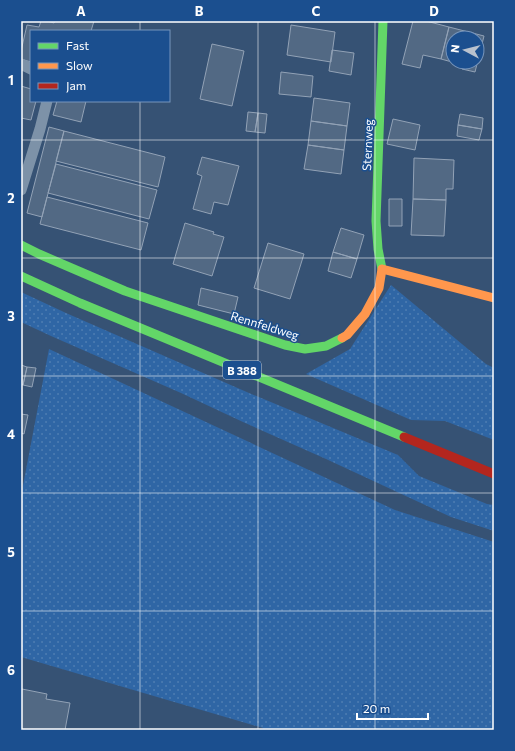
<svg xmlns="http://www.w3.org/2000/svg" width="515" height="751" viewBox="0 0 515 751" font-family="Commissioner,sans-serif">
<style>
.green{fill:url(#green-dots)}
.building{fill:#526984;stroke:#92a2b6;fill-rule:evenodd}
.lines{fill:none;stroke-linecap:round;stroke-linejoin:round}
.lane{stroke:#7d92a8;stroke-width:11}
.fast{stroke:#63d668;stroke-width:9}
.slow{stroke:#ff974d;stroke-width:9}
.jam{stroke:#b3261e;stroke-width:9}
.grid{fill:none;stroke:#fff;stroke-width:1;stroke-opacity:0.55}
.labels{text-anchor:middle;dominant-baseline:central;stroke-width:3;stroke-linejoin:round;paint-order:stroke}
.shield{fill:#1b4f8f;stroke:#bbcadd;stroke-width:1}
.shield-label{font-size:11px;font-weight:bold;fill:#fff}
.street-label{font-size:12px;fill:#fff;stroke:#1b4f8f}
.neatline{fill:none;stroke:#fff;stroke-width:1.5}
.grid-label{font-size:13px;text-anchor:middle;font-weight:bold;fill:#fff}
</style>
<defs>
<pattern id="green-dots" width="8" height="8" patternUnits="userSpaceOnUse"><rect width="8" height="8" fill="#2f66a5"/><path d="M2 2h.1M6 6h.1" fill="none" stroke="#4e7db2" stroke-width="1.8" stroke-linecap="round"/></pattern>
</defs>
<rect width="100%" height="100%" fill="#365274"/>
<path class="green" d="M 391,285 L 486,364 L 494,368 L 494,440 L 445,421 L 411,420 L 306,374 L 350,349 Z
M 21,292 L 66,313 L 249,393 L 398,455 L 419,476 L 487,504 L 494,505 L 494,531 L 451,517 L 326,459 L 243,422 L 181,393 L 51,336 L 21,322 Z
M 49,349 L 395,510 L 494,542 L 494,730 L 263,730 L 263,728 L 21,657 L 21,496 Z"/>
<path class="building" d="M 41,21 L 47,21 L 54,23 L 55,21 L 94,21 L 91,31 L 31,31 L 31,62 L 21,59 L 21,51 L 27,25 L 39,27 Z
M 413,21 L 426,21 L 449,27 L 441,59 L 423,55 L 420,68 L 402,64 Z
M 291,25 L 335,32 L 331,62 L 287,55 Z
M 449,27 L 484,36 L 475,72 L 462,69 L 463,65 L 441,59 ZM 453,38 L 477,38 L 477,62 L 453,62 Z
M 212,44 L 244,51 L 232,106 L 200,99 Z
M 332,50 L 354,53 L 351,75 L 329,71 Z
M 281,72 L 313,76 L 311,97 L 279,94 Z
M 21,86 L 31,89 L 31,101 L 36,101 L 31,120 L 21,118 Z
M 314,98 L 350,103 L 347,126 L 311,121 Z
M 57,101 L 86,101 L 81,122 L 53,115 Z
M 248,112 L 258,113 L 255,132 L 246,131 Z
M 258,113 L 267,114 L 265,133 L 255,132 Z
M 460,114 L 483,118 L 482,129 L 458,125 Z
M 393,119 L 420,125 L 415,150 L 387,144 Z
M 311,121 L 347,126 L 344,150 L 308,145 Z
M 458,125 L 482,129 L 479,140 L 457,136 Z
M 49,127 L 64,131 L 42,217 L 27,213 Z
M 64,131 L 165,157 L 158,187 L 56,161 Z
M 308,145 L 344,150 L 341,174 L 304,169 Z
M 202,157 L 239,166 L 228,205 L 214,202 L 211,214 L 193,209 L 202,176 L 197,174 Z
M 414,158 L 454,160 L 453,189 L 446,189 L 446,200 L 413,199 Z
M 56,164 L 157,190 L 149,219 L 48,193 Z
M 47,197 L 148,223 L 141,250 L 40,224 Z
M 389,199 L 402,199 L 402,226 L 389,226 Z
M 413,199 L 446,200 L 444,236 L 411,235 Z
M 185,223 L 214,232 L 213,234 L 224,237 L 212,276 L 173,264 Z
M 341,228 L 364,235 L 357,259 L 333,252 Z
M 268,243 L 304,254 L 290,299 L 254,288 Z
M 333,252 L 357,259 L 351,278 L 328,271 Z
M 201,288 L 238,297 L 234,314 L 198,305 Z
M 21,365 L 27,367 L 23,385 L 21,384 Z
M 27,367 L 36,368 L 32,387 L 23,385 Z
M 21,414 L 28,415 L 24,434 L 21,433 Z
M 22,689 L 47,694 L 46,699 L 70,703 L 65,730 L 21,730 L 21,693 Z"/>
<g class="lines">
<path class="lane" d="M 21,64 L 31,69
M 21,190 L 40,129 L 47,101"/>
<path class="fast" d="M 21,245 L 39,254 L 125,291 L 285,345 L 305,349 L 326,346 L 342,338
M 382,269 L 378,249 L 376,221 L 383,21
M 21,276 L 80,303 L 404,437"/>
<path class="slow" d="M 342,338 L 347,335 L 365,314 L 379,288 L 382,269 L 494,298"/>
<path class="jam" d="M 404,437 L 494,474"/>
</g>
<path class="grid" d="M 140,21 L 140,31M 258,21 L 258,730M 375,21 L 375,730M 140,101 L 140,730M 21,140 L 494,140M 21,258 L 494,258M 21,376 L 494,376M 21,493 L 494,493M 21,611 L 494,611"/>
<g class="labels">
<rect class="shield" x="223" y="361" width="38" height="18" rx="3"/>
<g class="shield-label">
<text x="242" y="370">B 388</text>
</g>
<g class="street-label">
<text transform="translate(367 145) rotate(-88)">Sternweg</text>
<text transform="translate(265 325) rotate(17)">Rennfeldweg</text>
</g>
</g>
<rect width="515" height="751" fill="none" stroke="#1b4f8f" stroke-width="44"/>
<rect x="30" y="30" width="140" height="72" fill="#1b4f8f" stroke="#7695bc"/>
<rect x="38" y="43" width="20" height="6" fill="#63d668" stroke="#7695bc"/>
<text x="66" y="50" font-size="12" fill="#ffffff">Fast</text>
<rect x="38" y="63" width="20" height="6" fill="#ff974d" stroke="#7695bc"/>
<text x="66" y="70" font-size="12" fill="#ffffff">Slow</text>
<rect x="38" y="83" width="20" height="6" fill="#b3261e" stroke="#7695bc"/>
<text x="66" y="90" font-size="12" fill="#ffffff">Jam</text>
<g transform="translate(465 50) rotate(277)"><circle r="19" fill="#1b4f8f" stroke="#7695bc"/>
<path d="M0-3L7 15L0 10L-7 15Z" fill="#b9c2ce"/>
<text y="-6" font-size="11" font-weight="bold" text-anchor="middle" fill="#ffffff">N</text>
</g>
<path d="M357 713v6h71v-6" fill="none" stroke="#ffffff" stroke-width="2"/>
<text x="363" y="713" font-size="12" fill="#ffffff" stroke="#1b4f8f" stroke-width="3" paint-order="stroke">20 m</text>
<rect x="22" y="22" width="471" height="707" class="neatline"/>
<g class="grid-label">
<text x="81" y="16">A</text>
<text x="199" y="16">B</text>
<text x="316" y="16">C</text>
<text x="434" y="16">D</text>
<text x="11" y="85">1</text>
<text x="11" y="203">2</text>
<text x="11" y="321">3</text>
<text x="11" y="439">4</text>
<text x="11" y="557">5</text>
<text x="11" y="675">6</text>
</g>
</svg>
